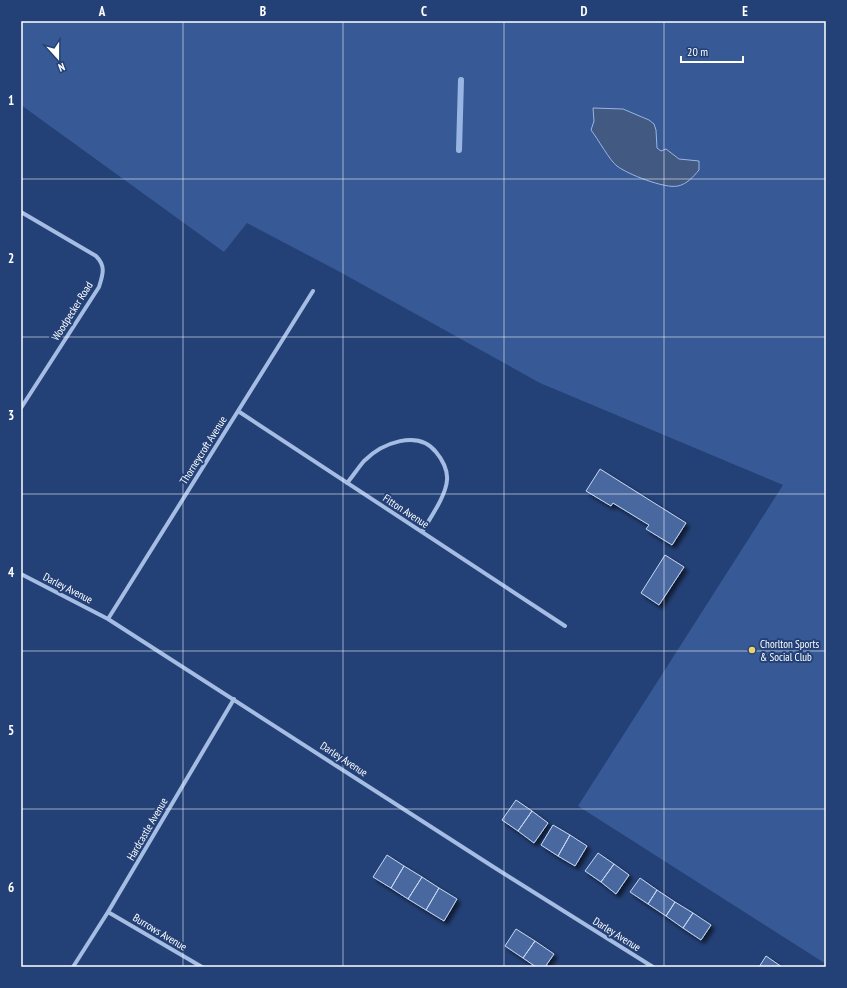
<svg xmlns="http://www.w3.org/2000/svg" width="847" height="988" viewBox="0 0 847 988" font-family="'PT Sans Narrow',sans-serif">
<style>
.green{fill:#375995}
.water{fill:#425981;stroke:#99b5e4}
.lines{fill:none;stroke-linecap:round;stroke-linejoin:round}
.stream{stroke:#99b5e4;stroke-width:6}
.building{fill:#48689f;stroke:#c7d7f3;filter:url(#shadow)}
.street{stroke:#a5bce3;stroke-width:4}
.grid{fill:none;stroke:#fff;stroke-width:1;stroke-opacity:0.55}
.poi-dot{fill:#eed268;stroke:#244177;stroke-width:1.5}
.labels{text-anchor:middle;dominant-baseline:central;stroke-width:4;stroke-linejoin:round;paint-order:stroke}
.street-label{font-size:11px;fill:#fff;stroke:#244177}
.poi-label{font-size:11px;fill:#fff;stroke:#244177;text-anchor:start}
.neatline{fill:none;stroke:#fff;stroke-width:1.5}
.grid-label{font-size:13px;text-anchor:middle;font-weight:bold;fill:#fff}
</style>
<defs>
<filter id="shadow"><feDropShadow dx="3.5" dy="3.5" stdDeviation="2" flood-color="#0009"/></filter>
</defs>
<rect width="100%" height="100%" fill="#244177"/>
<path class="green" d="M 21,21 L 826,21 L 826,964 L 578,806 L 783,485 L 540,383 L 340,272 L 247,223 L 224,252 L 21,105 Z"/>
<path class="water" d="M 593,108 L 623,109 L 649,120 L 654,124 L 656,130 L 657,148 L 661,151 L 666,149 L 679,159 L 699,161 L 699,170 C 693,177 687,184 678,186 C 665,189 627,174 617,166 C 610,161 598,139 591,130 L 594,121 Z"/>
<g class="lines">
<path class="stream" d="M 459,150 L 461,80"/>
</g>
<path class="building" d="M 600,469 L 686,523 L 672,545 L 646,529 L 649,525 L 613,503 L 611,506 L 586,491 Z
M 665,555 L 684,567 L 659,605 L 641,593 Z
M 516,800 L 532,811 L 518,831 L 502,820 Z
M 532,811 L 548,823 L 534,843 L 518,831 Z
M 553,825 L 570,835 L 558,856 L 541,845 Z
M 570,835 L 587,846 L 575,866 L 558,856 Z
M 598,853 L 614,864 L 601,882 L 585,871 Z
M 387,855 L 404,866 L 391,888 L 373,877 Z
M 614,864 L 629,875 L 616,894 L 601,882 Z
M 404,866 L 422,877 L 408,899 L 391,888 Z
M 422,877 L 439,888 L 426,910 L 408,899 Z
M 640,878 L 657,890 L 648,904 L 630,892 Z
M 439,888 L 457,899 L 444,921 L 426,910 Z
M 657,890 L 675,902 L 666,916 L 648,904 Z
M 675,902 L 693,913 L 683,928 L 666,916 Z
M 693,913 L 711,925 L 701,940 L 683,928 Z
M 516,929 L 535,941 L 523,958 L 505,946 Z
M 535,941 L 554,954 L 545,967 L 536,967 L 523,958 Z
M 766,956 L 782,967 L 759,967 Z"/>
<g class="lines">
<path class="street" d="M 21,212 L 96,256 C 106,266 103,274 99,287 L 21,408
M 238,411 L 565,626
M 347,483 C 353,476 358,468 364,461 C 382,443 418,429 436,452 C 442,459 448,470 447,480 C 446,496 430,518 422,532
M 21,574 L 108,619 L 492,866 L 653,967
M 108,619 L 313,291
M 108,912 L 202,967
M 73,967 L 108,912 L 234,699"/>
</g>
<path class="grid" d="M 183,21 L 183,967M 343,21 L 343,967M 504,21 L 504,967M 664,21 L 664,967M 21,179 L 826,179M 21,337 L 826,337M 21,494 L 826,494M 21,651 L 826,651M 21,809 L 826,809"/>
<circle class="poi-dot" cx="752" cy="650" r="4"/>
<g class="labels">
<g class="street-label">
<text transform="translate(72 311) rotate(-58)">Woodpecker Road</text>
<text transform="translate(203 450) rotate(-58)">Thorneycroft Avenue</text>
<text transform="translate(406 511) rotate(33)">Fitton Avenue</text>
<text transform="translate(68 588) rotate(27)">Darley Avenue</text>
<text transform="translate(344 759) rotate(33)">Darley Avenue</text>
<text transform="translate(147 829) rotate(-60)">Hardcastle Avenue</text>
<text transform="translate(160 932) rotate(31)">Burrows Avenue</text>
<text transform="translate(617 934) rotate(32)">Darley Avenue</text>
</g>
<g class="poi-label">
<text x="760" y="644">Chorlton Sports<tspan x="760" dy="13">&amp; Social Club</tspan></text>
</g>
</g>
<rect width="847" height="988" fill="none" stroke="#244177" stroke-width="44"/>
<g transform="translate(58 58) rotate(159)" stroke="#244177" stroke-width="3" paint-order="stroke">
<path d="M0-3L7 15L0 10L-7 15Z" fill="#ffffff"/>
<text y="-6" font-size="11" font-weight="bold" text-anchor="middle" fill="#ffffff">N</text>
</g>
<path d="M681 56v6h62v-6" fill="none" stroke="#ffffff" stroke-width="2"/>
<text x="687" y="56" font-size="12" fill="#ffffff" stroke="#244177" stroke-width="3" paint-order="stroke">20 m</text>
<rect x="22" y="22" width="803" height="944" class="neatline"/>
<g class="grid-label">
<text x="102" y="16">A</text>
<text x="263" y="16">B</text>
<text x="424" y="16">C</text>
<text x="584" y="16">D</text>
<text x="745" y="16">E</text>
<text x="11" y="105">1</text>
<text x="11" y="263">2</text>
<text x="11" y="420">3</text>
<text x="11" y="577">4</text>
<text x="11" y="735">5</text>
<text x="11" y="892">6</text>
</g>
</svg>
